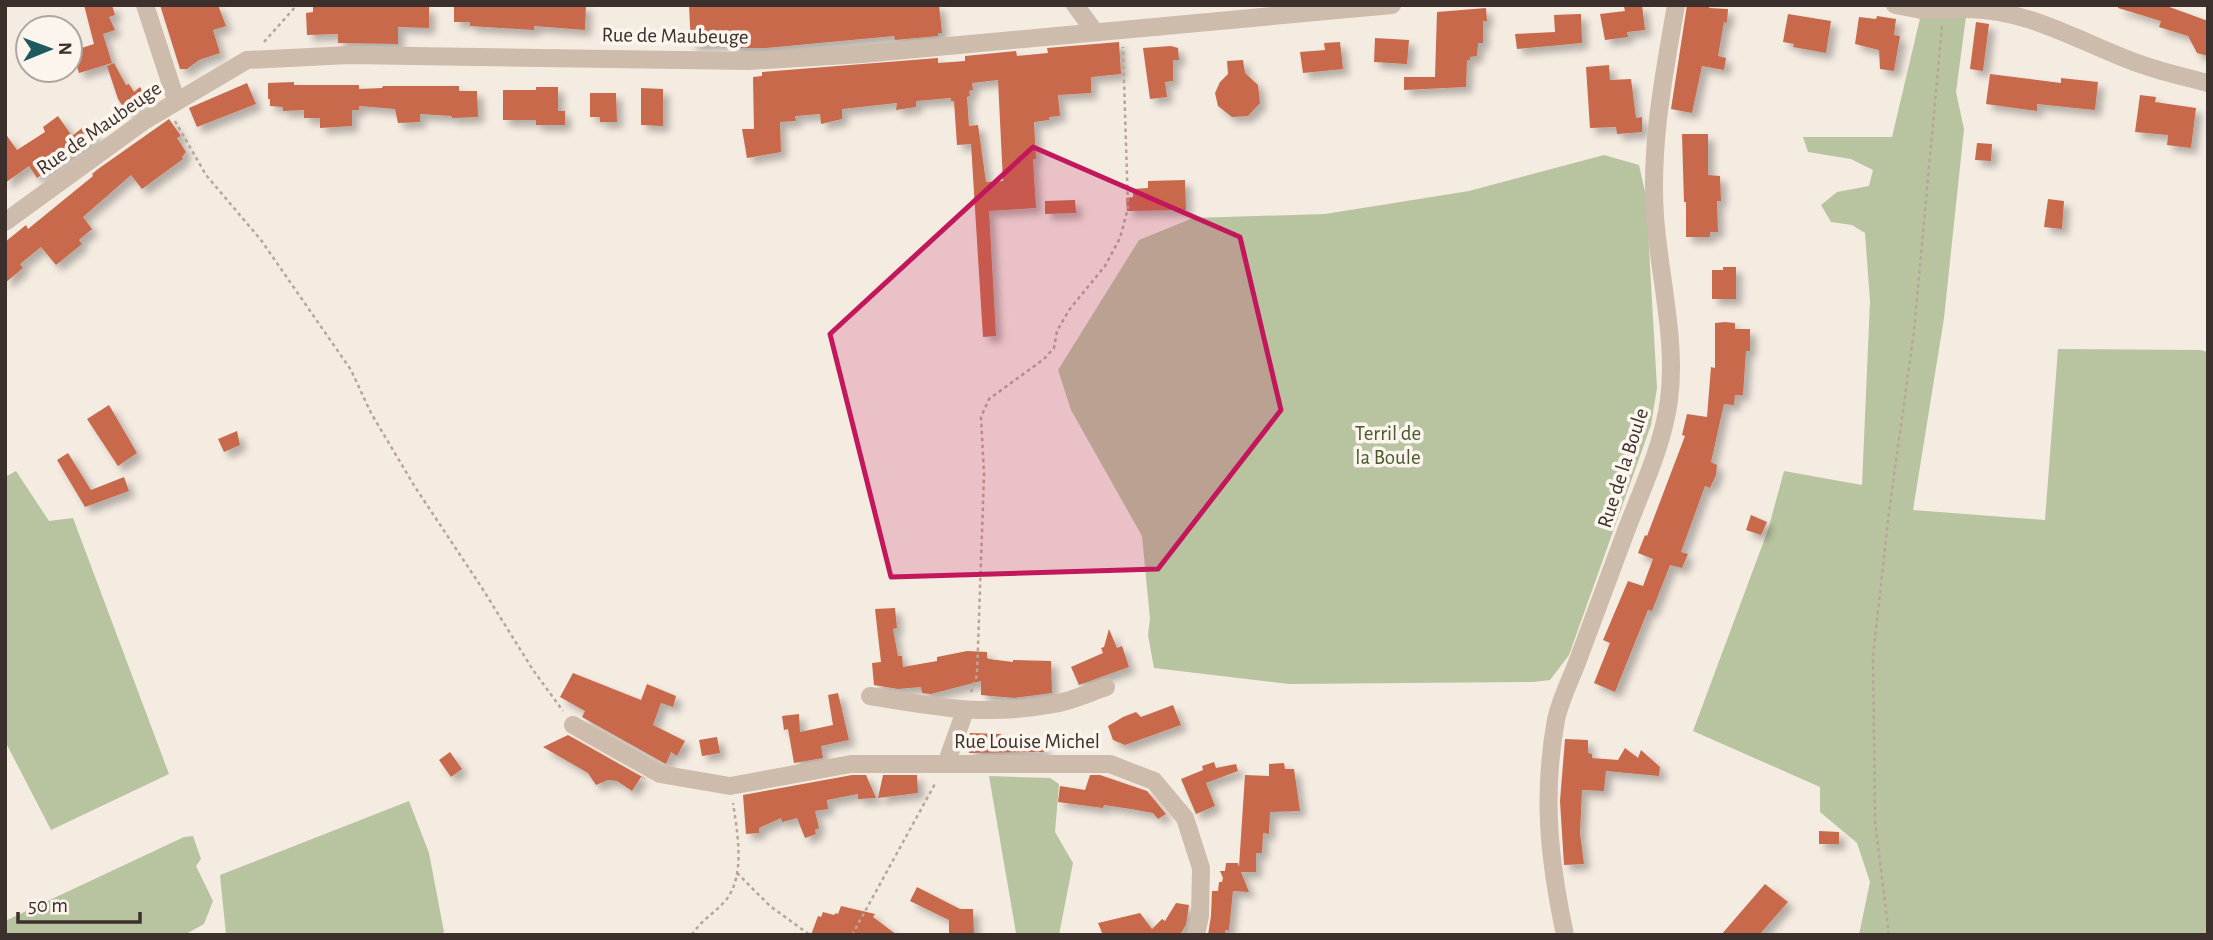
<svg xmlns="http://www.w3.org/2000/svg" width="2213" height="940" viewBox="0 0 2213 940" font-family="'Alegreya Sans',sans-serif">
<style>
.green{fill:#b8c4a0}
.building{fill:#c8694b;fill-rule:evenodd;filter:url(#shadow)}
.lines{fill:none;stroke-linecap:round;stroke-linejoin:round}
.path{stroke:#b9a596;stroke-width:2.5;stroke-dasharray:3.5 3.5;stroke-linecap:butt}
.street{stroke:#cdbbac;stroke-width:18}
.street-bridge{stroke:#cdbbac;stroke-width:18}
.marked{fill:#c2185b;fill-opacity:0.2;stroke:#c2185b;stroke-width:5;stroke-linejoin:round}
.labels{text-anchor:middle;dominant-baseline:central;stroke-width:7;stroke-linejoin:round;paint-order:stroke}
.street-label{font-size:21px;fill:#3b302b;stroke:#fbf5ee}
.park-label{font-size:21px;fill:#4a5a2e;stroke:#fbf5ee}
</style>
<defs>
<filter id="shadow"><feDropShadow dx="6" dy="6" stdDeviation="3.5" flood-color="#0004"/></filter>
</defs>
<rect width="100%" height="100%" fill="#f4ebe1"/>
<path class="green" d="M 1967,9 L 1956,92 L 1964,129 L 1944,318 L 1913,510 L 2045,520 L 2058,349 L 2200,350 L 2208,352 L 2208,935 L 1859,935 L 1870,882 L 1857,843 L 1820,812 L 1820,787 L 1693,731 L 1768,530 L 1784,471 L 1862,485 L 1870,301 L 1865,233 L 1852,225 L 1831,222 L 1821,205 L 1837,192 L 1869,186 L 1873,170 L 1851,159 L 1808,152 L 1803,137 L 1892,137 L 1922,10 Z
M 1604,155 L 1639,165 L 1646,196 L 1657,388 L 1651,425 L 1569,655 L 1550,680 L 1533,682 L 1289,684 L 1154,668 L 1148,635 L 1150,619 L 1142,536 L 1071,410 L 1058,370 L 1139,240 L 1193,218 L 1325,214 L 1469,191 Z
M 16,471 L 49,521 L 73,518 L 169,774 L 51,830 L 5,741 L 5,477 Z
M 989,776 L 1050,778 L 1059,784 L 1055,832 L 1073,863 L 1059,935 L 1016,933 Z
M 409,801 L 429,853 L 444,932 L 438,935 L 226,935 L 220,875 Z
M 193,836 L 201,859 L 196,866 L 213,901 L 204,924 L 184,935 L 5,935 L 5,921 L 184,837 Z"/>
<path class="building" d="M 84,5 L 112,5 L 115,15 L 109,17 L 115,30 L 103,34 L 112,63 L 79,73 L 72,51 L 94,44 Z
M 160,5 L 218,5 L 226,26 L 213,30 L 220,53 L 199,60 L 187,69 L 180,69 Z
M 313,5 L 429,7 L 429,28 L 398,27 L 398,44 L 338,43 L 338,34 L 307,35 L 306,13 L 313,12 Z
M 454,5 L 586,5 L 585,30 L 534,26 L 534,30 L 470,26 L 470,22 L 454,22 Z
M 689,5 L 939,5 L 942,33 L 938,33 L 938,36 L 895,40 L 894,36 L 766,48 L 732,48 L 731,44 L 691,45 Z
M 1642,5 L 1645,30 L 1627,32 L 1628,37 L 1605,40 L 1600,14 L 1625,11 L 1624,7 Z
M 1687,5 L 1710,5 L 1709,8 L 1728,9 L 1727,23 L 1724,22 L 1718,56 L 1726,58 L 1724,70 L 1702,66 L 1692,113 L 1671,109 Z
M 2119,5 L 2164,5 L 2208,21 L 2208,56 L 2197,53 L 2188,36 L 2159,27 L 2161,21 L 2118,8 Z
M 1486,8 L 1487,21 L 1483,21 L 1483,43 L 1478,43 L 1477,56 L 1470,57 L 1470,60 L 1467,60 L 1466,87 L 1404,90 L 1404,77 L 1435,77 L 1437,12 Z
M 1579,14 L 1581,14 L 1582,43 L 1517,49 L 1515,34 L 1555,32 L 1554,15 Z
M 1788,14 L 1831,21 L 1826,53 L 1793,47 L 1794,44 L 1783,42 Z
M 1877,16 L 1896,19 L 1894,35 L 1900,36 L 1894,71 L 1880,69 L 1879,50 L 1855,44 L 1859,17 L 1876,19 Z
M 1976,22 L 1989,24 L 1983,71 L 1970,69 Z
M 1375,38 L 1409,40 L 1407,64 L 1374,62 Z
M 1119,42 L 1121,74 L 1091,77 L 1091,93 L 1058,95 L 1060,116 L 1049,117 L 1049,120 L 1034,122 L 1036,159 L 1033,159 L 1036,208 L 989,211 L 996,336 L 983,337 L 971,144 L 957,145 L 954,101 L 951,101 L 951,98 L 916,101 L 916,107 L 896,110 L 897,103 L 842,109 L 842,119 L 821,124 L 820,114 L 795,116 L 796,121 L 780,122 L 781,152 L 747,158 L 742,129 L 754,129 L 753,77 L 762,76 L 762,72 L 938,58 L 938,63 L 952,62 L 965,61 L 965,56 L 1016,51 L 1017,56 L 1048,53 L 1047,48 ZM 998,80 L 1003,181 L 986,182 L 978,125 L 969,126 L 967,97 L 970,96 L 969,91 L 973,90 L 972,83 Z
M 1340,42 L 1343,69 L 1303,73 L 1300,52 L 1325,50 L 1324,43 Z
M 1171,46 L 1178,48 L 1179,60 L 1173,60 L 1173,81 L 1165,82 L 1167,97 L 1150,99 L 1143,48 Z
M 1243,60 L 1245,73 L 1258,85 L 1260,103 L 1248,116 L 1232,117 L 1218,106 L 1215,93 L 1220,82 L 1228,74 L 1227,61 Z
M 114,63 L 126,85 L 129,84 L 134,92 L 140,87 L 147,98 L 127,113 L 118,99 L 107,66 Z
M 1609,65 L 1610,80 L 1631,79 L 1636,118 L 1642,117 L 1642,132 L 1617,134 L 1616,127 L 1590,128 L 1586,67 Z
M 1990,74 L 2061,83 L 2061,78 L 2098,82 L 2095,110 L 2037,104 L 2037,111 L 1986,104 Z
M 294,82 L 294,85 L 359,85 L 359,89 L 382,88 L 383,86 L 459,86 L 459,91 L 477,91 L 478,117 L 452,118 L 452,116 L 420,114 L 420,122 L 398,123 L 395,109 L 359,106 L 359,110 L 352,110 L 352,126 L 320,128 L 320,118 L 304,118 L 304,110 L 283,111 L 283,107 L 270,106 L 270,99 L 268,99 L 268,83 Z
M 247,83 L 256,104 L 197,127 L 189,108 Z
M 536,87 L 558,87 L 558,111 L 565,111 L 565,125 L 536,125 L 536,120 L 503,120 L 503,90 L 536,90 Z
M 641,88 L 663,89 L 663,126 L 641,125 Z
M 590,93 L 616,93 L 617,122 L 600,122 L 600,117 L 590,117 Z
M 2140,95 L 2156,97 L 2155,102 L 2196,108 L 2191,148 L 2167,145 L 2168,135 L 2135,132 Z
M 58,116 L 72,136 L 87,124 L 96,136 L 37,178 L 29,166 L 5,183 L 5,133 L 17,150 L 45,132 L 43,127 Z
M 169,119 L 181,136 L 177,138 L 186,152 L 182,157 L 183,159 L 142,189 L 131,175 L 83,217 L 92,229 L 79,240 L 82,244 L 56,265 L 41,247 L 20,264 L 23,268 L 5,283 L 5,242 L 26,225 L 28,229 L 93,176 L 92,174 L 98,169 Z
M 1682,134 L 1708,134 L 1708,175 L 1720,176 L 1721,201 L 1717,201 L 1718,232 L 1710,232 L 1710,237 L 1686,237 L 1686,202 L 1684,202 Z
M 1977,143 L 1992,144 L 1991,161 L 1975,160 Z
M 1185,180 L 1186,210 L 1127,211 L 1126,198 L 1133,197 L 1133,189 L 1148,188 L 1148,181 Z
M 2048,199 L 2064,201 L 2062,229 L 2044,227 Z
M 1075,200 L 1076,213 L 1045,214 L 1045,201 Z
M 1723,267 L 1736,267 L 1736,299 L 1712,299 L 1712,270 L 1723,270 Z
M 1725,322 L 1735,323 L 1735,329 L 1750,329 L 1750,351 L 1746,351 L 1743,395 L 1735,395 L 1734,405 L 1724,404 L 1711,462 L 1717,465 L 1716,475 L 1710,488 L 1705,486 L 1681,552 L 1688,554 L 1682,568 L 1670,565 L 1652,611 L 1648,610 L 1615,692 L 1594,683 L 1610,643 L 1603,640 L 1628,581 L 1643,586 L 1653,559 L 1638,553 L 1645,535 L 1647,536 L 1685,436 L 1682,435 L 1687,414 L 1707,417 L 1711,367 L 1715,368 L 1715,323 Z
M 109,405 L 137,453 L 118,466 L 87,419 Z
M 237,431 L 240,445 L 224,452 L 218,439 Z
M 68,453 L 91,490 L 124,477 L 129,491 L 85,507 L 57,460 Z
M 1751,515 L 1767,522 L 1761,535 L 1746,530 Z
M 895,608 L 897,628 L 893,629 L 898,656 L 902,656 L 903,667 L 937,661 L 937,657 L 967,651 L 987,652 L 987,658 L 989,659 L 1013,662 L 1013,660 L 1051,661 L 1052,693 L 1014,698 L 981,695 L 981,681 L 931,694 L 922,693 L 921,687 L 898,689 L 874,685 L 872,663 L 881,662 L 875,609 Z
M 1109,629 L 1117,648 L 1122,646 L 1129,667 L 1079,685 L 1071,667 L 1103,653 L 1101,648 L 1104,647 Z
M 573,673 L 641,700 L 647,684 L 676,696 L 673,707 L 661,703 L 653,725 L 685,741 L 677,756 L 671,752 L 666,764 L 664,763 L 582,717 L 585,711 L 560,697 Z
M 838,693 L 849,740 L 821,746 L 823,758 L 794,763 L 788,729 L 784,730 L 782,716 L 799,714 L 800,732 L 833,725 L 828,695 Z
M 1173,705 L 1181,725 L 1125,745 L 1113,740 L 1108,726 L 1123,717 L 1136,712 L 1141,717 Z
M 970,733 L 1001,734 L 1002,741 L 1044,745 L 1044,752 L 969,753 Z
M 568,735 L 646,779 L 641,777 L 632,791 L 617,781 L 608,780 L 596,785 L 588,773 L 543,747 Z
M 717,737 L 720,753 L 702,756 L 699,740 Z
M 1565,739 L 1588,740 L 1588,753 L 1592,754 L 1592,758 L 1618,760 L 1625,748 L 1638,758 L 1641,750 L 1660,767 L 1659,776 L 1606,771 L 1604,791 L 1582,790 L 1580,833 L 1584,864 L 1564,865 L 1560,801 Z
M 450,752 L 462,769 L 451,777 L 439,760 Z
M 1214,762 L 1216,768 L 1236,764 L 1238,771 L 1206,783 L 1215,806 L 1196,814 L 1181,779 L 1203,770 L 1202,766 Z
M 1284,763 L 1285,769 L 1294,769 L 1300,811 L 1270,812 L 1269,834 L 1263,833 L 1262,853 L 1256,853 L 1256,872 L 1241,872 L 1249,892 L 1233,891 L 1229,930 L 1225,930 L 1225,935 L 1208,935 L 1211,916 L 1212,891 L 1218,891 L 1219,882 L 1222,882 L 1223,878 L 1220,871 L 1225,871 L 1226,863 L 1238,863 L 1239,867 L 1245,775 L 1269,776 L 1269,764 Z
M 852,775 L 866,775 L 876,798 L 858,799 L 858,794 L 827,800 L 828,809 L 815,811 L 819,828 L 815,830 L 816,834 L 805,838 L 797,818 L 782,822 L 781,818 L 759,828 L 759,833 L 746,834 L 743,795 Z
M 883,775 L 917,775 L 918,793 L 878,798 Z
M 1090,775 L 1100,775 L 1147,791 L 1166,814 L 1158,819 L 1153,813 L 1131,809 L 1104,805 L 1103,808 L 1058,802 L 1060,786 L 1085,790 Z
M 1819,831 L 1839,832 L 1839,844 L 1819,844 Z
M 1765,884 L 1788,902 L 1759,935 L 1721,935 Z
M 917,887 L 960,909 L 973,909 L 974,934 L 949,935 L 949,920 L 910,901 Z
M 1176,903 L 1189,905 L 1186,925 L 1181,933 L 1183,935 L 1103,935 L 1098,923 L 1140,913 L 1152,929 L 1162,919 L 1165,921 Z
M 841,906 L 875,914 L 873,917 L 897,935 L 811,935 L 818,916 L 821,917 L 823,912 L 834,915 L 836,913 L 838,914 Z"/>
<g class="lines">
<path class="path" d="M 264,42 L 297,5
M 175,121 L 206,175 L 261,240 L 351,370 L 371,413 L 415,487 L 482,588 L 533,670 L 563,711
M 971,692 L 977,675 L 984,475 L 981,417 L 989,399 L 1044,359 L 1054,348 L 1057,331 L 1069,310 L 1105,266 L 1120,238 L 1128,208 L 1123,47
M 737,873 L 770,906 L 810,935
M 692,935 C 701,920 715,913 726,900 C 746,875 737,831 733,803
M 852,935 L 936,782
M 1889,935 L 1875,821 L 1873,656 L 1889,512 L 1914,331 L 1942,26"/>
<path class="street" d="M 145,5 L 176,100
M 1075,5 L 1095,32
M 1895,5 L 1922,10
M 1967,9 C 2029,9 2084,44 2140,64 C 2162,72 2185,77 2208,83
M 5,222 L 144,121 L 247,60 L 349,55 L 749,61 L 862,54 L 1392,5
M 870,696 C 937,707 986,717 1054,704 C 1071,701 1089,693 1106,687
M 573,725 L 660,774 L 730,786 L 851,764 L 1110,764 L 1154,781 L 1185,818 L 1201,868 L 1200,916 L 1196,935
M 946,764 L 965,711
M 1565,935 C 1549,859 1542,796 1556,720 C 1560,700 1571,679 1578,660 C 1594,617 1610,574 1626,531 C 1642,489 1663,445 1669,400 C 1677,340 1659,275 1655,216 C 1650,144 1664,75 1676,5"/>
<path class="street-bridge" d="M 1922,10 L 1967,9"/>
</g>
<path class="marked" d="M 1033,147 L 1240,237 L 1281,410 L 1158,569 L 891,577 L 830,334 Z"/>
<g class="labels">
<g class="street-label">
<text transform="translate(675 36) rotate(1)">Rue de Maubeuge</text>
<text transform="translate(99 128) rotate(-35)">Rue de Maubeuge</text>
<text transform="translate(1623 468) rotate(-72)">Rue de la Boule</text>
<text x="1027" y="741">Rue Louise Michel</text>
</g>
<g class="park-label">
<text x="1388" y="433">Terril de<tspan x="1388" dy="24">la Boule</tspan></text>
</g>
</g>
<rect width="2213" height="940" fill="none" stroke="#3b302b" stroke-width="14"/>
<g transform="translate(49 49) rotate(89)"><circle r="33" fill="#fbf5ee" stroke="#aea6a0" stroke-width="2"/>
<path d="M0-5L12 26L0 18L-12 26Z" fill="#1f5a5e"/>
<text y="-10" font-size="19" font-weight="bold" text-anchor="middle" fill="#3b302b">N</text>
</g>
<path d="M18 912v10h122v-10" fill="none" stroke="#3b302b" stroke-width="3.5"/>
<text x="28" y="912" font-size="21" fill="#3b302b" stroke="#fbf5ee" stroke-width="5" paint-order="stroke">50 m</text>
</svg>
